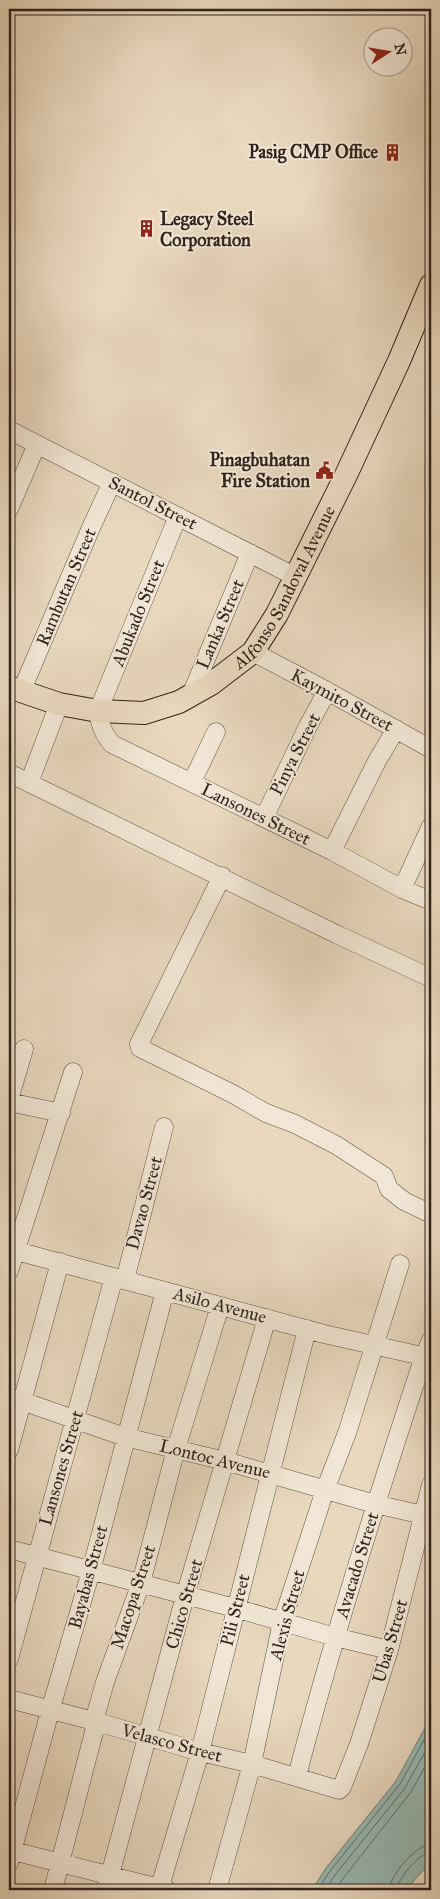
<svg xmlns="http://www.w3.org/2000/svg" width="440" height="1899" viewBox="0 0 440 1899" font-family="'IM FELL Great Primer',serif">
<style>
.water{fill:#97b9b3;stroke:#6e7d77}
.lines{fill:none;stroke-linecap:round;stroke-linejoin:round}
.shore{stroke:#646e68;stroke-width:1}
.minor-casing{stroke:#5e5045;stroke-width:19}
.major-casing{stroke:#30231d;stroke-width:24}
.minor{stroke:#f1e6d5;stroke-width:18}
.major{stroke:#e9d8be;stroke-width:22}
.labels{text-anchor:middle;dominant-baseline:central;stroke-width:4;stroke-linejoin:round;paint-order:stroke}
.poi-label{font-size:18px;font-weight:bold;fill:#30231d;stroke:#f1e6d5;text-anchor:end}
.street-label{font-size:18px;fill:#30231d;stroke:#f1e6d5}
</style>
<rect width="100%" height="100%" fill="#e9d8be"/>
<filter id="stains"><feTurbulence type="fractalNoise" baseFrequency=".004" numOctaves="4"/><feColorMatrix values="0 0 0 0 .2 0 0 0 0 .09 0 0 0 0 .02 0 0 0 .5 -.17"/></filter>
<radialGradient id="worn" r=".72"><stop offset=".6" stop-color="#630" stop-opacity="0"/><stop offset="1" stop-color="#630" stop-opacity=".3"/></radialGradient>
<path class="water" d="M 431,1717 L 431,1861 L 406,1890 L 312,1890 L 326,1868 L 396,1781 Z"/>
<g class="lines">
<path class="shore" d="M 318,1890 L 330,1871 L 400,1784 L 431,1727
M 325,1890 L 335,1875 L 405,1788 L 431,1741
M 334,1890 L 411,1792 L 431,1756
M 389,1890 C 390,1875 416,1845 431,1844
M 397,1890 C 397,1879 420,1852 431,1852"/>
<defs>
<path id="minor" d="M 9,430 L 296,577
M 9,509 L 37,444
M 178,516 L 98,711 C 100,724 103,734 112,744 L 332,851 L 402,889 L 431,901
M 253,652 L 327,691 L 431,749
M 21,692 L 90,530 L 112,482
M 191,695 L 250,553
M 9,773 L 338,935 L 431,978
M 192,782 L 216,732
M 29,783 L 59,704
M 264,818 L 308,726 L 327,691
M 332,851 L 377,761 L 396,729
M 222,876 L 139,1044 L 140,1048 L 233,1094 L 266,1113 L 295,1124 L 336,1145 L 384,1176 L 389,1189 L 404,1201 L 431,1214
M 402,889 L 431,826
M 9,1100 L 24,1049
M 9,1102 L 61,1113
M 9,1249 L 324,1334 L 431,1358
M 9,1271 L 73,1072
M 125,1280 L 164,1127
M 9,1398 L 22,1401 L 125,1437 L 225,1461 L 375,1504 L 423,1515
M 9,1450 L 60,1262
M 9,1549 L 235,1608 L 335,1637 L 389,1650
M 9,1659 L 114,1277
M 9,1699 L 94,1721 L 200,1752 L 252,1764 L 339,1790 L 342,1787 L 359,1744 L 389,1650 L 431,1485
M 297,1776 C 334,1634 378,1495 424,1356 L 431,1340
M 9,1850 L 167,1890
M 9,1863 L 50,1711 L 91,1571 L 165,1291
M 53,1890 L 95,1728 L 94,1721 L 105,1682 L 141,1583 L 176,1449 L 220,1306
M 106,1890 L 185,1596 L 267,1318
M 159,1890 L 200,1752 L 307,1329
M 217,1890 L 252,1764 L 282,1622 L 325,1490 L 347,1433 L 400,1264"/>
<g id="major">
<path id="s1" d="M 9,687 L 59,704 L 98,711 L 144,713 L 179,702 L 211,684 L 253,652 L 277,614 L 346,475 L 399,361 L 431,285"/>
</g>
</defs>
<use href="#minor" class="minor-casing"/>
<use href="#major" class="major-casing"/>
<use href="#minor" class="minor"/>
<use href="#major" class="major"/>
</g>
<defs>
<symbol id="building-bare" viewBox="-9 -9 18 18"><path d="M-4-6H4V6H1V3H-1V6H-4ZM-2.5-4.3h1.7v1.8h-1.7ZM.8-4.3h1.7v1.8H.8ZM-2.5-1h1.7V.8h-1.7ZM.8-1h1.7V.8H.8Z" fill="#8f2418" stroke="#f1e6d5" stroke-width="2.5" paint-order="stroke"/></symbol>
<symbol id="civic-bare" viewBox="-9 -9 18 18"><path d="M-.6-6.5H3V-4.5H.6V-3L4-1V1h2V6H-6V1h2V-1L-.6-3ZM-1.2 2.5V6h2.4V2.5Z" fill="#8f2418" stroke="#f1e6d5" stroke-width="2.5" paint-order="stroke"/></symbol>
</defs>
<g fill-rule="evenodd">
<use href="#building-bare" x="380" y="140" width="25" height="25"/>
<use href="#building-bare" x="134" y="216" width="25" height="25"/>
<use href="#civic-bare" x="312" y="458" width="25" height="25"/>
</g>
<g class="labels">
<g class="poi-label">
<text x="378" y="152">Pasig CMP Office</text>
<text x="160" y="219" text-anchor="start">Legacy Steel<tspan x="160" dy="21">Corporation</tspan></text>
<text x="310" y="460">Pinagbuhatan<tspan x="310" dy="21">Fire Station</tspan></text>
</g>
<g class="street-label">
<text transform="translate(153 503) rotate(27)">Santol Street</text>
<text stroke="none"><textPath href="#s1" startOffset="336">Alfonso Sandoval Avenue</textPath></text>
<text transform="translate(66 587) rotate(-67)">Rambutan Street</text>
<text transform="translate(138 613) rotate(-68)">Abukado Street</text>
<text transform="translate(220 624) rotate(-67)">Lanka Street</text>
<text transform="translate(342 700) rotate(28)">Kaymito Street</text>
<text transform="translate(295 754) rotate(-63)">Pinya Street</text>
<text transform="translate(256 814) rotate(26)">Lansones Street</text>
<text transform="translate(144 1203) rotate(-75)">Davao Street</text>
<text transform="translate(220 1305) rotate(15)">Asilo Avenue</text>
<text transform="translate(215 1459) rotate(14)">Lontoc Avenue</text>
<text transform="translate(61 1468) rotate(-74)">Lansones Street</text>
<text transform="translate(357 1565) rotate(-73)">Avacado Street</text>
<text transform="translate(88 1577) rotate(-75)">Bayabas Street</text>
<text transform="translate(133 1597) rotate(-72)">Macopa Street</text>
<text transform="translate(184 1604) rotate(-74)">Chico Street</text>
<text transform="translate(235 1610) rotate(-76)">Pili Street</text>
<text transform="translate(287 1615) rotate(-75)">Alexis Street</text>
<text transform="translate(390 1641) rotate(-74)">Ubas Street</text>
<text transform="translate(172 1743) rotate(15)">Velasco Street</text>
</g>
</g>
<rect width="440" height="1899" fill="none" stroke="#e9d8be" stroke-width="30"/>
<rect x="10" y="10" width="420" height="1879" fill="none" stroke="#30231d" stroke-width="2.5"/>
<rect x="15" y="15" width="410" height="1869" fill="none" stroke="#30231d"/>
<g transform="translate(388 52) rotate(78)"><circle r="24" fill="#f1e6d5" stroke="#a4988b"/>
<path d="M0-4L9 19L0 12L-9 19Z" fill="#8f2418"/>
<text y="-8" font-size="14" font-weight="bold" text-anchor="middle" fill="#30231d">N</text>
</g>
<rect width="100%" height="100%" filter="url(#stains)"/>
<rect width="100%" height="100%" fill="url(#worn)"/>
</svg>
